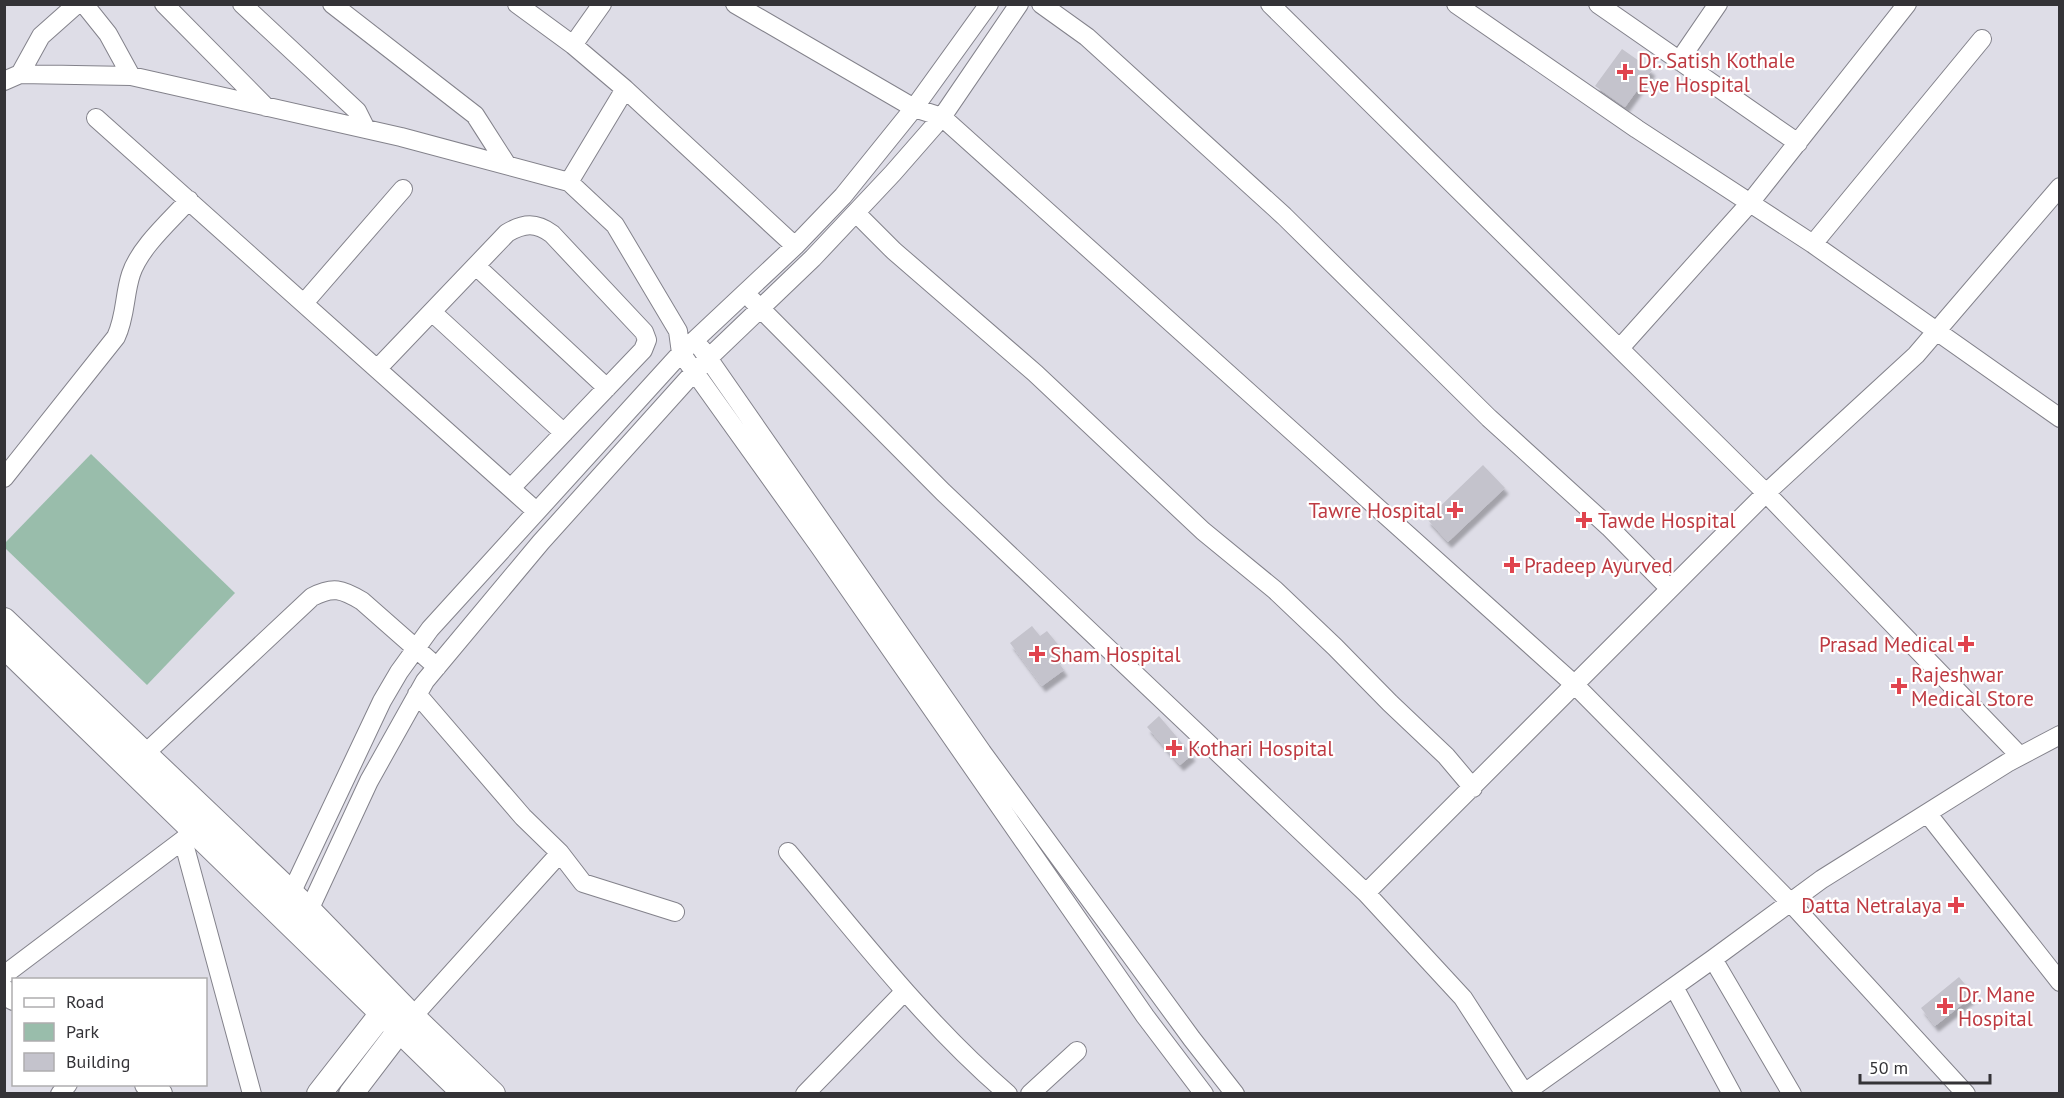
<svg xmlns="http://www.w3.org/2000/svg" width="2064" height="1098" viewBox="0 0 2064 1098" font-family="'PT Sans',sans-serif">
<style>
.green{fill:#99bdab}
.building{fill:#c4c3cc;filter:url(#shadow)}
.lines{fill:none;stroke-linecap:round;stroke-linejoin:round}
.minor-casing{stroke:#83828b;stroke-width:20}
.major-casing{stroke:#83828b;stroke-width:26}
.minor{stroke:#fff;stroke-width:18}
.major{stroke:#fff;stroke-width:24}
.health-dot{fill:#e0444e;stroke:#fff;stroke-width:2}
.labels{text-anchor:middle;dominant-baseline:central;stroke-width:4.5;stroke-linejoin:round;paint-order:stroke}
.health-label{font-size:21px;fill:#be3a42;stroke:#fff;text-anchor:start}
</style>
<defs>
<filter id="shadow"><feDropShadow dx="3.5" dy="6" stdDeviation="1.5" flood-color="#0004"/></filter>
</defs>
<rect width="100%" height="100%" fill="#dedde7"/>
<path class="green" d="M 91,454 L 235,593 L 147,685 L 5,548 L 5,543 Z"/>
<path class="building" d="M 1622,49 L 1652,70 L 1625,107 L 1595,86 Z
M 1483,465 L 1505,488 L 1448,542 L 1427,519 Z
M 1032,626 L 1040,636 L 1047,631 L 1064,652 L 1055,658 L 1064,670 L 1042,686 L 1010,643 Z
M 1159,716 L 1192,755 L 1180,765 L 1147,727 Z
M 1959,977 L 1974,995 L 1935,1026 L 1921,1008 Z"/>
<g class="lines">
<defs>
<path id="minor" d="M 84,4 L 108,34 L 131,76
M 164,4 L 266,107
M 242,4 L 357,111 L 366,129
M 332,4 L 475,115 L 507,165
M 517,4 L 573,45 L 625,89 L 795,246
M 735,4 L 914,108 L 942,117 L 1575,685 L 1790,902 L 1966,1094
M 1041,4 L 1087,37 L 1284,216 L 1489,418 L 1609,527 L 1670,589
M 1270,4 L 1766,493 L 2020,756
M 1456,4 L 1637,129 L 1813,244 L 2060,418
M 1598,4 L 1798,143
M 573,45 L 602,4
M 1679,61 L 1718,4
M 20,74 L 41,36 L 77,4
M 4,81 L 20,74 L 131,76 L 401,137 L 569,182 L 615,225 L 678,331 L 681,353 L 819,546 L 1145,1016 L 1204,1094
M 96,118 L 536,511
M 569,182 L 625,89
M 857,214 L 894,251 L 1035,373 L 1203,531 L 1275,590 L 1335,647 L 1390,703 L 1446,756 L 1473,788
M 1813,244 L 1982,39
M 476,266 L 607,388
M 752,300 L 943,492 L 1366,893 L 1463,998 L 1525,1094
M 304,303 L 403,189
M 432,312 L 564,433
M 701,348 L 982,752 L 1192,1039 L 1235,1094
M 1620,348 L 1749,204 L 1907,4
M 378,368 L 507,233 C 524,223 536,222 552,234 L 644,332 L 647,340 L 643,350 L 511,488
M 4,478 L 116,337 C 126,316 124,295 131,274 C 140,247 170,221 189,200
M 417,694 L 523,817 L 560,853 L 583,883 L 675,912
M 136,762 L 312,597 C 333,586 342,589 362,601 L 437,667
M 1927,813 L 2060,982
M 183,840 L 252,1094
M 788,852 C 858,935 925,1023 1008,1094
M 1366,893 L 1766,493 L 1916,355 L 2060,187
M 287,902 L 382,701 L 399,672 L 430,629 L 681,353 L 795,246 L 843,196 L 914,108 L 989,4
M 304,921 L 369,781 L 425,681 L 541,542 L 695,371 L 813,258 L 893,173 L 942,117 L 1019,4
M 1713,959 L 1792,1094
M 4,975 L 183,840 L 189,834
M 1674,987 L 1732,1094
M 405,1025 L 560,853
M 60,1094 L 68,1084
M 805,1094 L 905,991
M 1030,1094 L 1077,1051
M 1523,1094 L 1713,959 L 1822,879 L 2007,763 L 2060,735"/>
<path id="major" d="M 4,620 L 309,910 L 412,1016 L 493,1094
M 4,646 L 465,1094
M 4,992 L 14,998
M 147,1084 L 160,1094
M 319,1094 L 383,1012
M 351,1094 L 399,1031"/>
</defs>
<use href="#minor" class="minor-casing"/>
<use href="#major" class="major-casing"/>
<use href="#minor" class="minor"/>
<use href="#major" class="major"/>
</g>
<g class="health-dot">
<path d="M1622 63h6v6h6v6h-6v6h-6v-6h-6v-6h6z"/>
<path d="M1452 501h6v6h6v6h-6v6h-6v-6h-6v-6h6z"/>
<path d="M1581 511h6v6h6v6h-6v6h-6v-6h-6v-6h6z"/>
<path d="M1509 556h6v6h6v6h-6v6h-6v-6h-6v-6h6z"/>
<path d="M1963 635h6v6h6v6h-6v6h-6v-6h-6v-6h6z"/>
<path d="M1034 645h6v6h6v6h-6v6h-6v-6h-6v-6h6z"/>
<path d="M1896 677h6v6h6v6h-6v6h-6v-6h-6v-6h6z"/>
<path d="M1171 739h6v6h6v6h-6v6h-6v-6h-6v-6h6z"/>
<path d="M1953 896h6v6h6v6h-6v6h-6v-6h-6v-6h6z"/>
<path d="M1942 997h6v6h6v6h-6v6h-6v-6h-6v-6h6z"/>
</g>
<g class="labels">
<g class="health-label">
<text x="1638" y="60">Dr. Satish Kothale<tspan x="1638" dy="24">Eye Hospital</tspan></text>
<text x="1442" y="510" text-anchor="end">Tawre Hospital</text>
<text x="1598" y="520">Tawde Hospital</text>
<text x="1524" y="565">Pradeep Ayurved</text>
<text x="1954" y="644" text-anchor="end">Prasad Medical</text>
<text x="1050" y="654">Sham Hospital</text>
<text x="1911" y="674">Rajeshwar<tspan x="1911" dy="24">Medical Store</tspan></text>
<text x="1188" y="748">Kothari Hospital</text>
<text x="1942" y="905" text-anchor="end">Datta Netralaya</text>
<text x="1958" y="994">Dr. Mane<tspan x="1958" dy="24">Hospital</tspan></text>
</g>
</g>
<rect width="2064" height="1098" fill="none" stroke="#343337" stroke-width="12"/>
<rect x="12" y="978" width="195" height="108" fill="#ffffff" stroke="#aeadaf" stroke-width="1.5"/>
<rect x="24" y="998" width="30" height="9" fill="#ffffff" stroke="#aeadaf" stroke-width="1.5"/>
<text x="66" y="1008" font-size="18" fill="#343337">Road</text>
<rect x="24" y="1023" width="30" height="18" fill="#99bdab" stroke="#aeadaf" stroke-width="1.5"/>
<text x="66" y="1038" font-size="18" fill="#343337">Park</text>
<rect x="24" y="1053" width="30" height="18" fill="#c4c3cc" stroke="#aeadaf" stroke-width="1.5"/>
<text x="66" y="1068" font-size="18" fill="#343337">Building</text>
<path d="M1860 1074v9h130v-9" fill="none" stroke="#343337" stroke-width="3"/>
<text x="1869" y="1074" font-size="18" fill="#343337" stroke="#ffffff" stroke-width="4.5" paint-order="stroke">50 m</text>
</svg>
